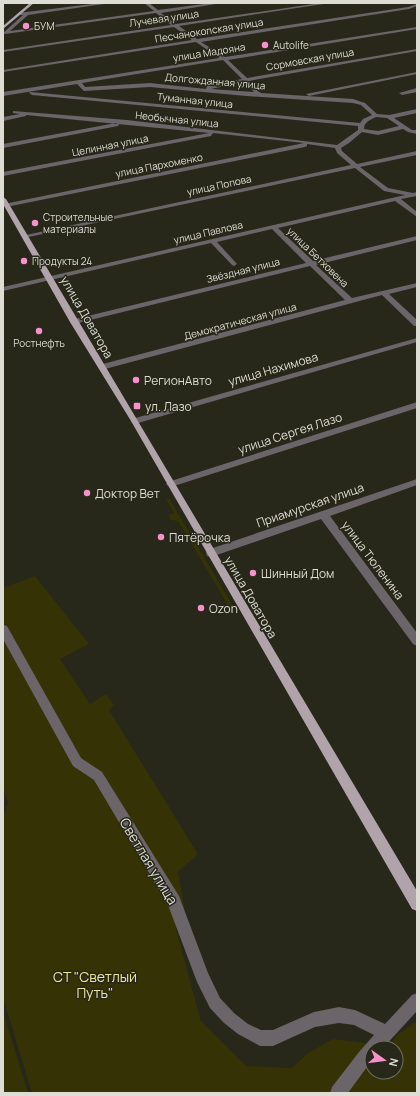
<svg xmlns="http://www.w3.org/2000/svg" width="420" height="1096" viewBox="0 0 420 1096" font-family="Manrope,sans-serif">
<style>
.green{fill:#353205;fill-rule:evenodd}
.lines{fill:none;stroke-linecap:round;stroke-linejoin:round}
.minor{fill:#6b6468;fill-rule:evenodd}
.primary{fill:#b1a3aa;fill-rule:evenodd}
.poi-dot{fill:#f890cb;stroke:#27271a;stroke-width:1.5}
.labels{text-anchor:middle;dominant-baseline:central;stroke-width:3;stroke-linejoin:round;paint-order:stroke}
.far-street-label{font-size:10px;fill:#ddddd4;stroke:#27271a}
.far-poi-label{font-size:10px;fill:#ddddd4;stroke:#27271a;text-anchor:start}
.street-label{font-size:12px;fill:#ddddd4;stroke:#27271a}
.poi-label{font-size:12px;fill:#ddddd4;stroke:#27271a;text-anchor:start}
.near-street-label{font-size:14px;fill:#ddddd4;stroke:#27271a}
.near-park-label{font-size:14px;fill:#eae797;stroke:#27271a}
</style>
<rect width="100%" height="100%" fill="#27271a"/>
<path class="green" d="M 169,498 L 233,606 L 229,607 L 178,521 L 171,520 L 168,515 L 174,513 L 166,499 Z
M 35,576 L 89,644 L 60,659 L 90,704 L 106,694 L 114,705 L 109,710 L 198,854 L 178,872 L 187,922 L 176,929 L 201,1021 L 246,1066 L 292,1068 L 308,1053 L 333,1039 L 389,1046 L 397,1035 L 417,1021 L 417,1093 L 32,1093 L 3,998 L 3,816 L 8,803 L 3,786 L 3,588 ZM 372,1048 L 396,1048 L 396,1072 L 372,1072 Z
M 3,1011 L 28,1093 L 3,1093 Z"/>
<g class="lines">
<path class="minor" d="M 100,3 L 111,3 L 28,15 L 10,31 L 154,11 L 144,3 L 149,3 L 158,10 L 211,3 L 222,3 L 161,13 L 176,24 L 320,3 L 330,3 L 179,26 L 197,39 L 408,7 L 417,4 L 417,6 L 409,9 L 201,42 L 225,57 L 417,27 L 417,29 L 228,60 L 247,78 L 417,49 L 417,51 L 249,81 L 255,89 L 261,93 L 353,99 L 365,103 L 377,114 L 389,115 L 417,109 L 417,113 L 394,118 L 412,130 L 417,130 L 417,134 L 408,132 L 403,129 L 378,135 L 362,132 L 349,143 L 341,148 L 342,151 L 357,164 L 417,151 L 417,155 L 360,167 L 388,188 L 413,193 L 417,192 L 417,196 L 401,199 L 417,212 L 417,217 L 395,201 L 278,228 L 313,261 L 417,236 L 417,240 L 316,265 L 352,298 L 417,283 L 417,287 L 389,294 L 417,320 L 417,326 L 414,326 L 382,295 L 105,369 L 99,369 L 99,365 L 345,300 L 310,266 L 74,324 L 70,322 L 71,320 L 306,263 L 272,229 L 217,242 L 237,264 L 234,266 L 232,265 L 211,243 L 3,291 L 3,287 L 405,195 L 384,191 L 355,168 L 24,238 L 23,237 L 26,235 L 351,165 L 337,153 L 335,148 L 307,144 L 307,146 L 305,147 L 6,207 L 4,206 L 4,204 L 304,143 L 213,133 L 211,136 L 3,176 L 3,172 L 209,133 L 26,115 L 26,116 L 3,121 L 3,117 L 20,114 L 13,113 L 13,111 L 127,120 L 337,145 L 358,130 L 358,126 L 32,95 L 29,93 L 30,92 L 360,123 L 363,119 L 372,115 L 361,105 L 353,103 L 246,96 L 150,87 L 84,91 L 77,84 L 3,96 L 3,92 L 219,58 L 196,42 L 3,72 L 3,70 L 192,40 L 174,27 L 3,52 L 3,50 L 171,25 L 156,13 L 5,34 L 3,33 L 23,15 L 18,15 L 18,13 ZM 223,60 L 242,79 L 207,86 L 206,89 L 150,83 L 85,87 L 82,83 ZM 244,82 L 254,92 L 211,89 ZM 376,117 L 387,118 L 399,126 L 378,131 L 364,129 C 364,122 370,120 376,117 Z
M 417,72 L 417,74 L 309,96 L 306,94 Z
M 417,88 L 417,92 L 402,95 L 399,93 Z
M 116,123 L 119,125 L 118,126 L 3,148 L 3,144 Z
M 417,338 L 417,342 L 138,423 L 132,423 L 131,421 L 132,419 Z
M 417,402 L 417,408 L 174,486 L 168,486 L 166,484 L 168,482 Z
M 417,479 L 417,485 L 330,516 L 417,633 L 417,646 L 413,644 L 321,519 L 211,557 L 207,556 L 206,553 L 207,550 Z
M 3,625 L 7,626 L 81,758 L 102,772 L 179,896 L 208,973 L 220,998 L 234,1013 L 248,1024 L 261,1030 L 273,1030 L 314,1012 L 339,1007 L 355,1010 L 385,1024 L 412,995 L 417,993 L 417,1011 L 383,1048 L 372,1048 L 372,1060 L 348,1093 L 330,1093 L 332,1087 L 359,1052 L 374,1035 L 354,1025 L 339,1023 L 315,1027 L 273,1046 L 260,1046 L 238,1034 L 224,1023 L 210,1008 L 197,982 L 168,905 L 94,780 L 73,766 L 3,639 Z"/>
<path class="primary" d="M 30,3 L 34,3 L 3,29 L 3,26 Z
M 3,197 L 6,199 L 417,891 L 417,911 L 412,909 L 131,421 L 70,322 L 3,204 Z"/>
</g>
<g class="poi-dot">
<circle cx="26" cy="26" r="4"/>
<circle cx="265" cy="45" r="4"/>
<circle cx="35" cy="223" r="4"/>
<circle cx="24" cy="261" r="4"/>
<circle cx="39" cy="331" r="4"/>
<circle cx="136" cy="380" r="4"/>
<rect x="133" y="402" width="8" height="8" rx="2"/>
<circle cx="87" cy="493" r="4"/>
<circle cx="161" cy="537" r="4"/>
<circle cx="253" cy="573" r="4"/>
<circle cx="201" cy="608" r="4"/>
</g>
<g class="labels">
<g class="far-street-label">
<text transform="translate(164 18) rotate(-8)">Лучевая улица</text>
<text transform="translate(209 30) rotate(-9)">Песчанокопская улица</text>
<text transform="translate(209 52) rotate(-9)">улица Мадояна</text>
<text transform="translate(310 59) rotate(-10)">Сормовская улица</text>
<text transform="translate(215 81) rotate(5)">Долгожданная улица</text>
<text transform="translate(195 100) rotate(6)">Туманная улица</text>
<text transform="translate(177 119) rotate(6)">Необычная улица</text>
<text transform="translate(110 145) rotate(-11)">Целинная улица</text>
<text transform="translate(159 165) rotate(-11)">улица Пархоменко</text>
<text transform="translate(219 185) rotate(-12)">улица Попова</text>
<text transform="translate(208 232) rotate(-13)">улица Павлова</text>
<text transform="translate(318 257) rotate(44)">улица Бетховена</text>
<text transform="translate(243 270) rotate(-14)">Звёздная улица</text>
<text transform="translate(240 321) rotate(-15)">Демократическая улица</text>
</g>
<g class="far-poi-label">
<text x="34" y="26">БУМ</text>
<text x="273" y="45">Autolife</text>
<text x="43" y="217">Строительные<tspan x="43" dy="12">материалы</tspan></text>
<text x="32" y="261">Продукты 24</text>
<text x="39" y="343" text-anchor="middle">Ростнефть</text>
</g>
<g class="street-label">
<text transform="translate(87 317) rotate(60)">улица Доватора</text>
<text transform="translate(273 369) rotate(-16)">улица Нахимова</text>
<text transform="translate(290 433) rotate(-18)">улица Сергея Лазо</text>
<text transform="translate(310 505) rotate(-19)">Приамурская улица</text>
<text transform="translate(373 560) rotate(53)">улица Тюленина</text>
<text transform="translate(251 597) rotate(60)">улица Доватора</text>
</g>
<g class="poi-label">
<text x="144" y="380">РегионАвто</text>
<text x="145" y="406">ул. Лазо</text>
<text x="95" y="493">Доктор Вет</text>
<text x="169" y="537">Пятёрочка</text>
<text x="261" y="573">Шинный Дом</text>
<text x="209" y="608">Ozon</text>
</g>
<g class="near-street-label">
<text transform="translate(149 861) rotate(59)">Светлая улица</text>
</g>
<g class="near-park-label">
<text x="95" y="976">СТ "Светлый<tspan x="95" dy="16">Путь"</tspan></text>
</g>
</g>
<rect width="420" height="1096" fill="none" stroke="#ddddd4" stroke-width="8"/>
<g transform="translate(384 1060) rotate(104)"><circle r="19" fill="#27271a" stroke="#707064"/>
<path d="M0-3L7 15L0 10L-7 15Z" fill="#f890cb"/>
<text y="-6" font-size="11" font-weight="bold" text-anchor="middle" fill="#ddddd4">N</text>
</g>
</svg>
